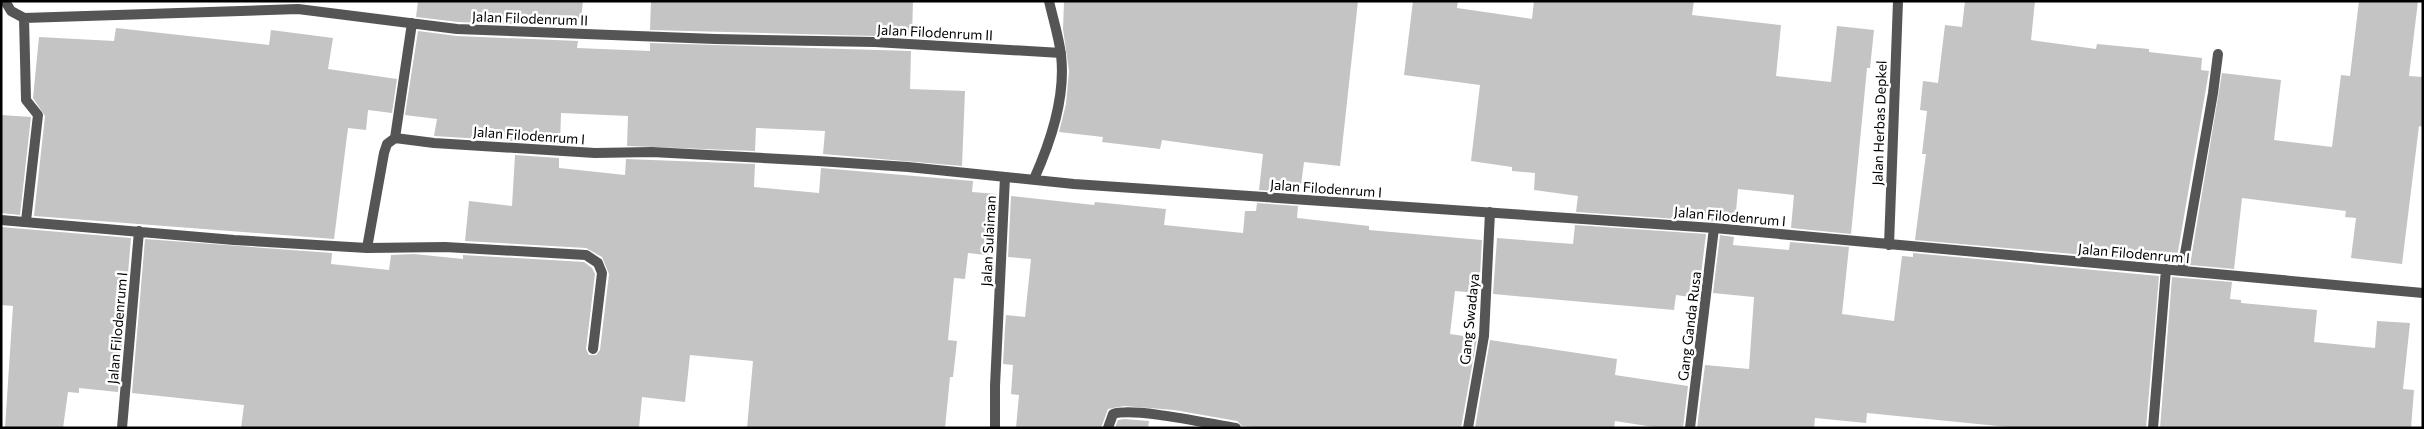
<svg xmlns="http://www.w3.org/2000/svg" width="2424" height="429" viewBox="0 0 2424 429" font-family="Commissioner,sans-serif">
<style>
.building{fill:#c4c4c4}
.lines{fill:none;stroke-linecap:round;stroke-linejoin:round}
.minor{stroke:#555;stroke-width:10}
.labels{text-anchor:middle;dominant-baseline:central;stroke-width:5;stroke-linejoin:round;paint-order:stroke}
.street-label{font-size:14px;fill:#000;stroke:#fff}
</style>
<rect width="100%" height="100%" fill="#fff"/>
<path class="building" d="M 418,1 L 583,1 L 580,27 L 458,22 L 416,17 Z
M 651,1 L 913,1 L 912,37 L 650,30 Z
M 1064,1 L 1358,1 L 1340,166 L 1304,162 L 1300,193 L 1259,190 L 1263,154 L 1162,140 L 1160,149 L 1102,142 L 1103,137 L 1059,132 L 1066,104 L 1069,71 L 1063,29 Z
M 1413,1 L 1458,1 L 1457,8 L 1532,19 L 1534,1 L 1694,1 L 1692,15 L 1781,25 L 1776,76 L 1831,82 L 1837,26 L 1874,30 L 1870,68 L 1867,68 L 1851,234 L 1791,228 L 1794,195 L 1738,189 L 1735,223 L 1576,212 L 1578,196 L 1534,190 L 1535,173 L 1512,171 L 1512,167 L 1471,161 L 1480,85 L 1404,75 Z
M 1965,1 L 2035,1 L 2031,40 L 2096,49 L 2097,44 L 2149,49 L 2149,52 L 2202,58 L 2201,70 L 2209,71 L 2176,263 L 1915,240 L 1926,154 L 1922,154 L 1927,111 L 1920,110 L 1923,81 L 1938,83 L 1945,25 L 1962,27 Z
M 2359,1 L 2418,1 L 2409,76 L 2423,77 L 2423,127 L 2419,126 L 2402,264 L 2351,258 L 2356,218 L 2345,217 L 2346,211 L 2242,198 L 2234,269 L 2190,265 L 2222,73 L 2281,80 L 2274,140 L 2332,147 L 2341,75 L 2350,76 Z
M 116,28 L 269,45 L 271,30 L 333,38 L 328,69 L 397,79 L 392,113 L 368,110 L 366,130 L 348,128 L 334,239 L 34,216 L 45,116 L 33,98 L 39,37 L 114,41 Z
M 418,31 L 457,36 L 578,41 L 577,48 L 650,51 L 650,43 L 911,51 L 910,89 L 965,91 L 962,166 L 823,154 L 825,131 L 756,128 L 755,151 L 627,146 L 628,116 L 561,113 L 560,144 L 434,136 L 437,119 L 405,115 Z
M 1,115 L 31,117 L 20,215 L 1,213 Z
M 515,155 L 559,158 L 559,168 L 625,175 L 626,159 L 755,164 L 754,187 L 819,193 L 821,168 L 973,181 L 972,192 L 997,194 L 994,256 L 968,253 L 965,279 L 954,278 L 948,340 L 957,341 L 953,377 L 950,377 L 945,428 L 747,428 L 753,361 L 690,355 L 685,402 L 642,397 L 639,428 L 241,428 L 244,405 L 132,393 L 145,239 L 332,253 L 331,264 L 389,270 L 391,255 L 414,254 L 463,259 L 463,255 L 584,262 L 592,268 L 595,274 L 586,349 L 589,355 L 596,355 L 600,350 L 609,274 L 602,257 L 586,248 L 465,241 L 469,201 L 512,206 Z
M 1011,196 L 1094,205 L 1095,202 L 1166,209 L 1164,225 L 1243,233 L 1245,211 L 1256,211 L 1257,203 L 1298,206 L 1297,218 L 1369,226 L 1369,230 L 1482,240 L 1479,293 L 1455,291 L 1450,334 L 1477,338 L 1461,428 L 1265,428 L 1242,426 L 1237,421 L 1174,410 L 1124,406 L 1108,409 L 1101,428 L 1016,428 L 1019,395 L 1011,394 L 1013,365 L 1003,364 L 1005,328 L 1006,315 L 1025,317 L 1031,259 L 1008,257 Z
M 1575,225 L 1706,234 L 1699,291 L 1691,290 L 1690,297 L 1676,295 L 1674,310 L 1493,294 L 1497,238 L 1573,244 Z
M 1,227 L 131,238 L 118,392 L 79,388 L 79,393 L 68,392 L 63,428 L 5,428 L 13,306 L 1,305 Z
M 1720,235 L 1734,237 L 1733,245 L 1789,250 L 1790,242 L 1849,247 L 1842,314 L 1894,321 L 1902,256 L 1913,257 L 1913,253 L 2159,276 L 2146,428 L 2018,428 L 1867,413 L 1866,423 L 1815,418 L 1814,428 L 1697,428 L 1705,365 L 1749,369 L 1754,297 L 1713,293 Z
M 2172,277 L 2232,282 L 2230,299 L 2241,300 L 2241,303 L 2317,310 L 2314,342 L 2375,348 L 2377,321 L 2410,323 L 2403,389 L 2414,390 L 2411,428 L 2160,428 Z
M 1490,340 L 1617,359 L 1615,375 L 1688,386 L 1683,428 L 1660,428 L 1615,421 L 1614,428 L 1475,428 Z
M 1124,419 L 1149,421 L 1148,428 L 1115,428 L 1118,420 Z"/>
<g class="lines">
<path class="minor" d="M 5,1 L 11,11 L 24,18 L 298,9 L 457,29 L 715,39 L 875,42 L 1061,53
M 24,18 L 26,100 L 38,115 L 26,221
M 395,138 L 412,23
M 1034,179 C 1051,141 1066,97 1061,55 C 1059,37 1053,19 1049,1
M 1,220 L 234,240 L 367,248 L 384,153 L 387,144 L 395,138 L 434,143 L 595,153 L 652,152 L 818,161 L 908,167 L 1074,184 L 1714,228 L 2423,293
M 1889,245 L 1898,1
M 367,248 L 445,247 L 586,255 L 598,263 L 602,273 L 593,349
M 2182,271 L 2213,93 L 2218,54
M 122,428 L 139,231
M 995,428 L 995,386 L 1005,177
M 1108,428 L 1113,414 C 1135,407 1210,424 1236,428
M 1468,428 L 1484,336 L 1490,212
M 1690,428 L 1714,228
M 2153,428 L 2166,269"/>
</g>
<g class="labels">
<g class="street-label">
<text transform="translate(530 18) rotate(2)">Jalan Filodenrum II</text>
<text transform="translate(935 32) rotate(3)">Jalan Filodenrum II</text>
<text transform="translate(1879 123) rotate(-88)">Jalan Herbas Depkel</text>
<text transform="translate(529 135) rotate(4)">Jalan Filodenrum I</text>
<text transform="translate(1326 188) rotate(4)">Jalan Filodenrum I</text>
<text transform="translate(1730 216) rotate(5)">Jalan Filodenrum I</text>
<text transform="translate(988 241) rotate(-87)">Jalan Sulaiman</text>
<text transform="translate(2134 253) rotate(5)">Jalan Filodenrum I</text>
<text transform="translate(1469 319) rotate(-84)">Gang Swadaya</text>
<text transform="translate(1689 326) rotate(-83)">Gang Ganda Rusa</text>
<text transform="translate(117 328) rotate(-85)">Jalan Filodenrum I</text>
</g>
</g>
<rect width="2424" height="429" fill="none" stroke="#000000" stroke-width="5"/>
</svg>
